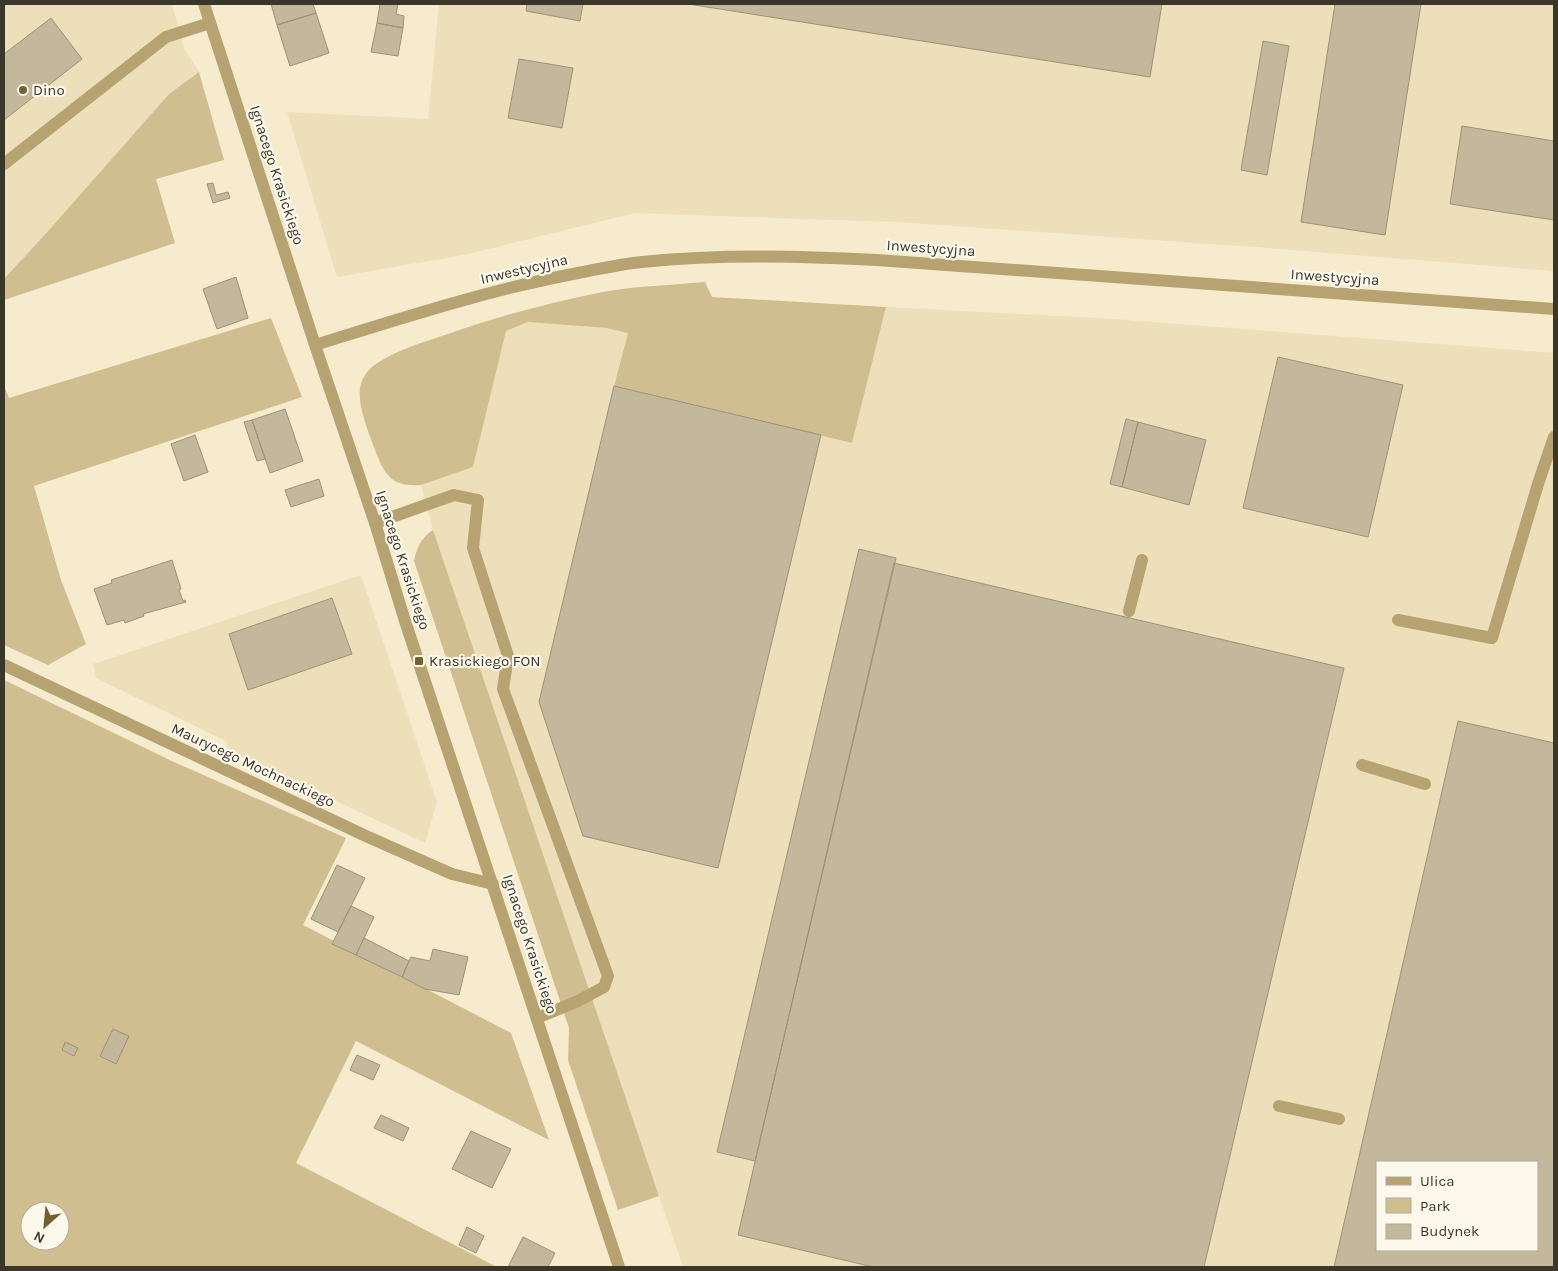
<svg xmlns="http://www.w3.org/2000/svg" width="1558" height="1271" viewBox="0 0 1558 1271" font-family="Karla,sans-serif">
<style>
.built{fill:#ecdfba;fill-rule:evenodd}
.green{fill:#d0be90;fill-rule:evenodd}
.building{fill:#c4b89c;stroke:#9d9276;fill-rule:evenodd}
.lines{fill:none;stroke-linecap:round;stroke-linejoin:round}
.service{stroke:#b7a371;stroke-width:12}
.minor{stroke:#b7a371;stroke-width:12}
.tertiary{stroke:#b7a371;stroke-width:12}
.poi-dot{fill:#73612f;stroke:#fdf8ec;stroke-width:2}
.labels{text-anchor:middle;dominant-baseline:central;stroke-width:4.5;stroke-linejoin:round;paint-order:stroke}
.poi-label{font-size:15px;fill:#3a362a;stroke:#fdf8ec;text-anchor:start}
.street-label{font-size:15px;fill:#3a362a;stroke:#fdf8ec}
</style>
<rect width="100%" height="100%" fill="#f6ebcd"/>
<path class="built" d="M 4,4 L 172,4 L 184,48 L 199,72 L 169,94 L 49,230 L 4,279 Z
M 439,4 L 1554,4 L 1554,271 L 1255,247 L 897,222 L 634,213 L 469,254 L 337,277 L 287,112 L 428,119 Z
M 886,307 L 1114,319 L 1554,353 L 1554,1267 L 683,1267 L 433,530 L 421,485 L 473,467 L 506,331 L 528,322 L 606,328 L 628,333 L 614,385 L 852,443 ZM 1377,1162 L 1537,1162 L 1537,1250 L 1377,1250 Z
M 361,575 L 437,802 L 425,843 L 228,750 L 226,741 L 96,678 L 93,664 Z"/>
<path class="green" d="M 199,72 L 224,160 L 156,179 L 175,243 L 4,300 L 4,279 L 49,230 L 169,94 Z
M 705,282 L 712,297 L 886,307 L 852,443 L 614,386 L 628,333 L 606,328 L 528,322 L 506,331 L 473,467 L 421,485 C 392,487 385,476 375,450 C 369,433 354,399 362,381 C 364,376 369,369 373,366 C 393,352 417,344 439,337 C 492,318 547,303 603,292 C 635,286 672,285 705,282 Z
M 271,318 L 302,397 L 34,486 L 61,580 L 86,644 L 48,665 L 4,645 L 4,386 L 9,398 Z
M 433,530 L 659,1196 L 618,1210 L 568,1060 L 569,1028 L 414,561 C 417,547 421,538 433,530 Z
M 4,680 L 174,762 L 346,838 L 303,925 L 511,1033 L 549,1140 L 356,1041 L 296,1163 L 497,1267 L 4,1267 ZM 30,1211 L 60,1211 L 60,1241 L 30,1241 Z"/>
<path class="building" d="M 271,4 L 313,4 L 316,13 L 277,25 Z
M 380,4 L 398,4 L 396,14 L 404,16 L 403,28 L 377,23 Z
M 527,4 L 583,4 L 580,21 L 526,11 Z
M 688,4 L 1162,4 L 1150,77 Z
M 1335,4 L 1421,4 L 1385,235 L 1301,222 Z
M 316,13 L 329,53 L 290,66 L 277,25 Z
M 51,18 L 82,59 L 4,120 L 4,54 Z
M 377,23 L 403,28 L 398,56 L 371,52 Z
M 1263,41 L 1289,46 L 1267,175 L 1241,170 Z
M 519,59 L 573,68 L 562,128 L 508,118 Z
M 1462,126 L 1554,141 L 1554,220 L 1450,204 Z
M 213,183 L 216,195 L 228,192 L 230,198 L 213,203 L 207,184 Z
M 236,277 L 248,318 L 217,329 L 203,289 Z
M 1278,357 L 1403,385 L 1368,537 L 1243,508 Z
M 614,386 L 821,435 L 718,868 L 583,836 L 539,702 Z
M 285,409 L 303,461 L 270,473 L 252,420 Z
M 1126,419 L 1138,422 L 1122,487 L 1110,484 Z
M 252,420 L 265,459 L 257,461 L 244,422 Z
M 1138,422 L 1206,440 L 1189,505 L 1122,487 Z
M 195,435 L 208,472 L 184,481 L 171,444 Z
M 319,479 L 324,496 L 291,507 L 285,490 Z
M 859,549 L 896,558 L 755,1161 L 717,1152 Z
M 172,560 L 181,589 L 179,590 L 183,601 L 185,600 L 186,602 L 143,614 L 144,616 L 125,623 L 124,620 L 107,625 L 94,589 L 112,583 L 111,580 Z
M 894,563 L 1344,668 L 1204,1267 L 873,1267 L 738,1235 Z
M 332,598 L 352,654 L 248,690 L 229,634 Z
M 1458,721 L 1554,743 L 1554,1267 L 1334,1267 ZM 1377,1162 L 1537,1162 L 1537,1250 L 1377,1250 Z
M 337,865 L 365,878 L 338,932 L 311,919 Z
M 351,906 L 374,917 L 356,955 L 332,944 Z
M 364,938 L 409,961 L 402,977 L 356,955 Z
M 433,949 L 468,957 L 459,995 L 425,989 L 402,977 L 411,957 L 430,961 Z
M 113,1029 L 129,1036 L 116,1064 L 100,1056 Z
M 65,1042 L 78,1048 L 74,1056 L 62,1050 Z
M 357,1055 L 380,1065 L 373,1080 L 350,1070 Z
M 381,1115 L 409,1128 L 403,1141 L 374,1128 Z
M 471,1131 L 511,1149 L 492,1188 L 452,1169 Z
M 467,1227 L 484,1236 L 476,1253 L 459,1245 Z
M 523,1237 L 555,1253 L 548,1267 L 508,1267 Z"/>
<g class="lines">
<path class="service" d="M 4,164 L 166,37 L 210,23
M 375,523 L 454,495 L 478,500 L 473,548 L 508,656 L 503,689 L 608,976 L 604,987 L 578,1001 L 537,1018
M 1129,611 L 1142,560
M 1398,620 L 1492,638 L 1538,484 L 1554,437
M 1362,765 L 1425,784
M 1279,1106 L 1339,1119"/>
<path class="minor" d="M 4,665 L 368,837 L 452,874 L 493,884"/>
<path class="tertiary" d="M 204,4 L 315,345 L 375,523 L 405,621 L 619,1267
M 315,345 C 402,318 488,290 578,273 C 599,269 621,264 642,262 C 720,254 798,256 877,260 L 1554,309"/>
</g>
<g class="poi-dot">
<circle cx="23" cy="90" r="5"/>
<rect x="414" y="656" width="10" height="10" rx="2.5"/>
</g>
<g class="labels">
<g class="poi-label">
<text x="33" y="90">Dino</text>
<text x="429" y="661">Krasickiego FON</text>
</g>
<g class="street-label">
<text transform="translate(277 175) rotate(72)">Ignacego Krasickiego</text>
<text transform="translate(931 248) rotate(4)">Inwestycyjna</text>
<text transform="translate(524 269) rotate(-13)">Inwestycyjna</text>
<text transform="translate(1335 277) rotate(4)">Inwestycyjna</text>
<text transform="translate(403 560) rotate(72)">Ignacego Krasickiego</text>
<text transform="translate(253 765) rotate(25)">Maurycego Mochnackiego</text>
<text transform="translate(530 944) rotate(72)">Ignacego Krasickiego</text>
</g>
</g>
<rect width="1558" height="1271" fill="none" stroke="#3a362a" stroke-width="10"/>
<rect x="1376" y="1161" width="162" height="90" fill="#fdf8ec" stroke="#afaa9e"/>
<rect x="1386" y="1177" width="25" height="8" fill="#b7a371" stroke="#afaa9e"/>
<text x="1420" y="1186" font-size="15" fill="#3a362a">Ulica</text>
<rect x="1386" y="1198" width="25" height="15" fill="#d0be90" stroke="#afaa9e"/>
<text x="1420" y="1211" font-size="15" fill="#3a362a">Park</text>
<rect x="1386" y="1224" width="25" height="15" fill="#c4b89c" stroke="#afaa9e"/>
<text x="1420" y="1236" font-size="15" fill="#3a362a">Budynek</text>
<g transform="translate(45 1226) rotate(207)"><circle r="24" fill="#fdf8ec" stroke="#afaa9e"/>
<path d="M0-4L9 19L0 12L-9 19Z" fill="#73612f"/>
<text y="-8" font-size="14" font-weight="bold" text-anchor="middle" fill="#3a362a">N</text>
</g>
</svg>
